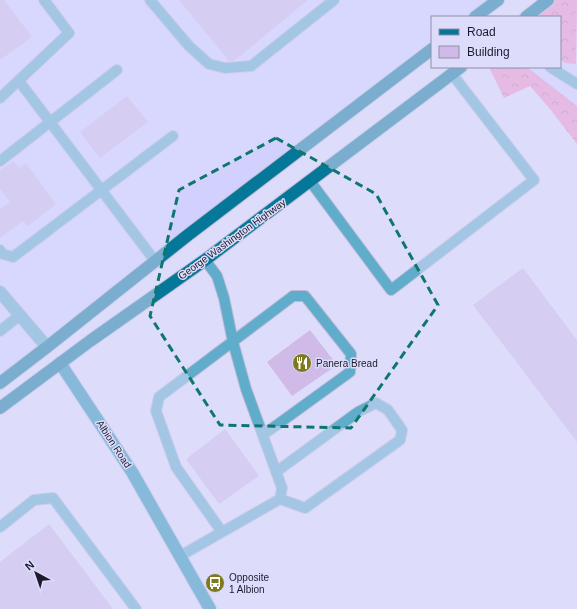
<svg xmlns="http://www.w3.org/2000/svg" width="577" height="609" viewBox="0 0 577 609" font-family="Helvetica,sans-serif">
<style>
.built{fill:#d2d1fe}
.forest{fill:url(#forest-crowns)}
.building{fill:#cfbae8}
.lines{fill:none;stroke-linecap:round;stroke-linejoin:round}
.service-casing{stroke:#babad6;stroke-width:12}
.minor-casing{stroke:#babad6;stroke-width:14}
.secondary-casing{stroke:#babad6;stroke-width:14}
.primary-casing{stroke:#babad6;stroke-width:14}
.service{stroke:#5faccb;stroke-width:10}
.minor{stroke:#5faccb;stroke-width:12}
.secondary{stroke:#218eb3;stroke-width:12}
.primary{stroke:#057798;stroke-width:12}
.marked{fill:none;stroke:#0f766e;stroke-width:3;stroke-dasharray:8 5;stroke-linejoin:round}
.labels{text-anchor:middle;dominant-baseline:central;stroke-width:3;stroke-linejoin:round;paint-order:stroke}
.street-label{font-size:10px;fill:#1c1b2d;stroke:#ddddfb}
.poi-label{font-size:10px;fill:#1c1b2d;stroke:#ddddfb;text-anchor:start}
</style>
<defs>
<pattern id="forest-crowns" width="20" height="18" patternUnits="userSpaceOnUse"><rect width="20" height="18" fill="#f090c6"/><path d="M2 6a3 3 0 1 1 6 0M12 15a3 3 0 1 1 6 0" fill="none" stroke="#c275a1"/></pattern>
</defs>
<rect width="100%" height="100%" fill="#ddddfb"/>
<path class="built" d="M 0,0 L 504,0 L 482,17 L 432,17 L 432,55 L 272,177 L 0,392 Z
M 560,59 L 565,63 L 577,64 L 577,106 L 527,67 L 560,67 Z"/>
<path class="forest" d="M 554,0 L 577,0 L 576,64 L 565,63 L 560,59 L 560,17 L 532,17 Z
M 489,67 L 527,67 L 577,106 L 577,144 L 550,109 L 530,86 L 504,98 Z"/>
<path class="building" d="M 0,0 L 4,0 L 32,37 L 0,60 Z
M 179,0 L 308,0 L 234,61 L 229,61 Z
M 127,96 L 148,122 L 100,158 L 80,132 Z
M 13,161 L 19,168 L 26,163 L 56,204 L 28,226 L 23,221 L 0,238 L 0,209 L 10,202 L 0,189 L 0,170 Z
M 523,268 L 577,340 L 577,442 L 473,305 Z
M 310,330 L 337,365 L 292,396 L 267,362 Z
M 225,429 L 259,476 L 219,504 L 186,459 Z
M 49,524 L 113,609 L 0,609 L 0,562 Z"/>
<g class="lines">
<defs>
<path id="service" d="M 150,0 L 189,46 L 209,64 L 225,68 L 251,66 L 334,0
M 550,67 L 577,84
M 19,81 L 155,261
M 0,98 L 69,33 L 44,0
M 0,161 L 117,70
M 310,181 L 391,290 L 534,180 L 452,74
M 0,250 L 3,254 L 13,257 L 173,136
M 0,331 L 20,315
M 276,472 L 358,412 L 376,403 L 388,410 L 402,430 L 400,440 L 305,508 L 280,499
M 0,527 L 34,500 L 53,498 L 136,609
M 222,532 L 176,467 L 156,411 L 159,397 L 293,296 L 305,296 L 351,354 L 350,372 L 263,435
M 180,556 L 280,499 L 282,488 L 246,389 L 233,342 L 224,298 L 217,276 L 205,260"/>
<path id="minor" d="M 0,292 L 47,347"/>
<path id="secondary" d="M 60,363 L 132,472 L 210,609"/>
<path id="primary" d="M 475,17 L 498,0
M 526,17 L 548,0
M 0,383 L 47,347 L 188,235 L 432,49
M 0,408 L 90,341 L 205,260 L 461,67"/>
</defs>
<use href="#service" class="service-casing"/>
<use href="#minor" class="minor-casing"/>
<use href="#secondary" class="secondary-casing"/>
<use href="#primary" class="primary-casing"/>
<use href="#service" class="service"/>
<use href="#minor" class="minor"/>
<use href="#secondary" class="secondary"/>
<use href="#primary" class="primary"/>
</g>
<path d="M0 0H577V609H0ZM 276,138 L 376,194 L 438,305 L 351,428 L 220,425 L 150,316 L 179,190 Z" fill="#ddddfb" fill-opacity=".55" fill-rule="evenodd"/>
<path class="marked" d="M 276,138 L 376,194 L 438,305 L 351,428 L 220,425 L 150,316 L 179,190 Z"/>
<defs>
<symbol id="restaurant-disc" viewBox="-11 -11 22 22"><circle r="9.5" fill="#7e791e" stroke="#ddddfb"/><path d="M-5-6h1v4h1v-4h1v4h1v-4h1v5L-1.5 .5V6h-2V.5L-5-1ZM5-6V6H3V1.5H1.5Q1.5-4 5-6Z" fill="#fff"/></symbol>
<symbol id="bus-disc" viewBox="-11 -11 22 22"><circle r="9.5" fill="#7e791e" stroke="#ddddfb"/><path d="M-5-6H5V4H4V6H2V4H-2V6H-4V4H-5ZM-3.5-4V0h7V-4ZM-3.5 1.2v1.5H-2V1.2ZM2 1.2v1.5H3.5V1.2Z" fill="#fff"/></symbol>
</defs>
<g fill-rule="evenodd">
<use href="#restaurant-disc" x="291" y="352" width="22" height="22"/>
<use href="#bus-disc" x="204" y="572" width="22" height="22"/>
</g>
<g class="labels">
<g class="street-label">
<text transform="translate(232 239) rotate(-36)">George Washington Highway</text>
<text transform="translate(114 444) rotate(57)">Albion Road</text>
</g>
<g class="poi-label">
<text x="316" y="363">Panera Bread</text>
<text x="229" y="577">Opposite<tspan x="229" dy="12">1 Albion</tspan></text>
</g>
</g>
<rect x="431" y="16" width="130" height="52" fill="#ddddfb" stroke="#908fa9"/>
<rect x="439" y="29" width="20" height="6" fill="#057798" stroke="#908fa9"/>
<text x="467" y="36" font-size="12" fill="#1c1b2d">Road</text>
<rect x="439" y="46" width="20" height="12" fill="#cfbae8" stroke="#908fa9"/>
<text x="467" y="56" font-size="12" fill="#1c1b2d">Building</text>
<g transform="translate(36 573) rotate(320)" stroke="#ddddfb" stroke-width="3" paint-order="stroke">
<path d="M0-3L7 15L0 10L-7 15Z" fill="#1c1b2d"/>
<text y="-6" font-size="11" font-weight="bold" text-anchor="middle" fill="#1c1b2d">N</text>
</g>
</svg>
